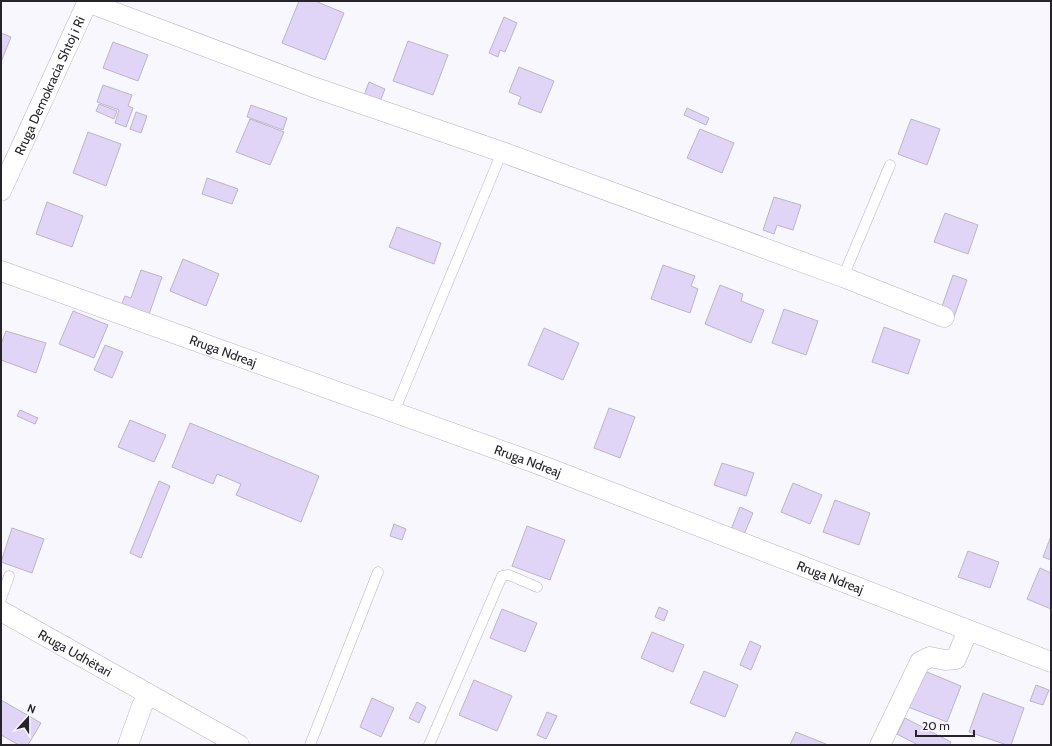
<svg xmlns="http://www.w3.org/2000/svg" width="1052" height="746" viewBox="0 0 1052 746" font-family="Cabin,sans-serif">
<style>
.building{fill:#e1d5f7;stroke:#bbb6c5}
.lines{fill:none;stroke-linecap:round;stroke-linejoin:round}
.service-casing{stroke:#b8b3c2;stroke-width:11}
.minor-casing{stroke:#b8b3c2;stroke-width:21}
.service{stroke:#fff;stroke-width:10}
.minor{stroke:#fff;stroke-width:20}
.labels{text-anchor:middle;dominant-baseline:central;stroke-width:3;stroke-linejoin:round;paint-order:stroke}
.street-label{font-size:13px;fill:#26242a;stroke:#f9f7fe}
</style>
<rect width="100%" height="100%" fill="#f9f7fe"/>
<path class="building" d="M 299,1 L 315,1 L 344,13 L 325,60 L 282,43 Z
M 504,17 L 517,23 L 505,52 L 500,50 L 498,57 L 489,53 Z
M 1,33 L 11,37 L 1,62 Z
M 408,41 L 448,55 L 433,95 L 393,81 Z
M 113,42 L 148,55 L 138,81 L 103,68 Z
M 519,67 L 554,81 L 541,113 L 518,104 L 521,97 L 509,92 Z
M 369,82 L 385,89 L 379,104 L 363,98 Z
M 103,85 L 132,95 L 128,106 L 133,108 L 126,127 L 115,123 L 119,110 L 97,102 Z
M 99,104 L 117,111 L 114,119 L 96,111 Z
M 251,105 L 287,118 L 283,130 L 247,117 Z
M 687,108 L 709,118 L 706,125 L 684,115 Z
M 136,112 L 147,116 L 141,133 L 130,129 Z
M 250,119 L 284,132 L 270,165 L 236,152 Z
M 911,119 L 940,129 L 927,165 L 898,154 Z
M 700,129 L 734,143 L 722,173 L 687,158 Z
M 88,132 L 121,144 L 106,186 L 73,173 Z
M 207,178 L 238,189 L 232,204 L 202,194 Z
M 774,197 L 801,205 L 793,230 L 777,225 L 774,234 L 763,230 Z
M 47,202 L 83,216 L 72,247 L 36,234 Z
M 945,213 L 978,225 L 968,254 L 934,242 Z
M 397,227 L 441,243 L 434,264 L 389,247 Z
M 183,259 L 219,274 L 206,306 L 170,291 Z
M 663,265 L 695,276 L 691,286 L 698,289 L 690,313 L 651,299 Z
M 141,270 L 162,277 L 147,320 L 119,310 L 125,296 L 131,298 Z
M 953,275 L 967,280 L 954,317 L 940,312 Z
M 720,285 L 743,294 L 741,301 L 764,310 L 751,343 L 705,324 Z
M 784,309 L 818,321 L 806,355 L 772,343 Z
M 73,311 L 108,325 L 94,358 L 59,344 Z
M 884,327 L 920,340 L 908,374 L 872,362 Z
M 544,328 L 579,343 L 563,380 L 528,365 Z
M 6,331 L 46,343 L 36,373 L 1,360 L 1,344 Z
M 105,345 L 123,352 L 112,378 L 94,370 Z
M 609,408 L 635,417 L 620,458 L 594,448 Z
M 20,410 L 38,418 L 35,424 L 17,416 Z
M 130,420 L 166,435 L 154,462 L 118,447 Z
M 190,423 L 319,476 L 301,522 L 236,495 L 241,484 L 217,474 L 213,484 L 172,467 Z
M 722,463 L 754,473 L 746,496 L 714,485 Z
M 159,481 L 170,486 L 141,558 L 130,553 Z
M 793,483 L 822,495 L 810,524 L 781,512 Z
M 835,500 L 870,513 L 859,545 L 823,532 Z
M 740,507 L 753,513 L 743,537 L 730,532 Z
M 394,524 L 406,529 L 402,540 L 390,536 Z
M 527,526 L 565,540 L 550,580 L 512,566 Z
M 12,528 L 44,539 L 32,573 L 1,562 Z
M 1051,536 L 1051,560 L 1043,557 Z
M 968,551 L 999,562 L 990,588 L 958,577 Z
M 1040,568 L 1051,573 L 1051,609 L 1027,599 Z
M 659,607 L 668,611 L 664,621 L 655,617 Z
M 502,609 L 537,623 L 525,652 L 490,638 Z
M 652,632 L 684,645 L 673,672 L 641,658 Z
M 750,641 L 761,646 L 751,670 L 740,665 Z
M 922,670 L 961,686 L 947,722 L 908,707 Z
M 704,671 L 738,685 L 725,717 L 690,703 Z
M 474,680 L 512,696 L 497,731 L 459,715 Z
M 1036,685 L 1049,690 L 1043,705 L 1030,701 Z
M 983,693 L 1024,708 L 1011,745 L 1007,745 L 969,732 Z
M 372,698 L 394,708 L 381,737 L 360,727 Z
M 1,700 L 41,723 L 28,745 L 19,745 L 1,735 Z
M 417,702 L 426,707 L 419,723 L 409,718 Z
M 547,712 L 557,716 L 546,739 L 537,735 Z
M 905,718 L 951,742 L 949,745 L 918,745 L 897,734 Z
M 796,732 L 826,744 L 825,745 L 790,745 Z"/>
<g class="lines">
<defs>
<path id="service" d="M 843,277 L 890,165
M 394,412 L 502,152
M 1,599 L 9,576
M 310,745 L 378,572
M 429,745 L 502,576 L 509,575 L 537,587"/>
<g id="minor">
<path d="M 87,2 L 313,87 L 502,152 L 843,277 L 944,317"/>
<path id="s1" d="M 1,191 L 88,1"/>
<path id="s2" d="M 1,271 L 530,461 L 1051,662"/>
<path id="s3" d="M 1,611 L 239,745"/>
<path d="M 128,745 L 142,706 L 149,694"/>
<path d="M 880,745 L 920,662 L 930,657 L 945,660 L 956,659 L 968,630"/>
</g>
</defs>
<use href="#service" class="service-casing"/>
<use href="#minor" class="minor-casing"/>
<use href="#service" class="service"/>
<use href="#minor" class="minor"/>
</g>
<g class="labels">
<g class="street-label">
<text stroke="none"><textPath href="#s1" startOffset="116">Rruga Demokracia Shtoj i Ri</textPath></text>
<text stroke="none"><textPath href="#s2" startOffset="236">Rruga Ndreaj</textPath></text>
<text stroke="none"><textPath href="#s2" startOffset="560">Rruga Ndreaj</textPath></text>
<text stroke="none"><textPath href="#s2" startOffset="884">Rruga Ndreaj</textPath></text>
<text stroke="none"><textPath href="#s3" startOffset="85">Rruga Udhëtari</textPath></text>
</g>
</g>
<rect width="1052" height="746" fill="none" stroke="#26242a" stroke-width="4"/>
<g transform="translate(28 718) rotate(21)" stroke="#f9f7fe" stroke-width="3" paint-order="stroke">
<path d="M0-3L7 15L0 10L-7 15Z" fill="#26242a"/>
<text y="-6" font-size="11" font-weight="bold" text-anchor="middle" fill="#26242a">N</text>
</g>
<path d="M916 730v6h58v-6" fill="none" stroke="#26242a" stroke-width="2"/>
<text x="922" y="730" font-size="12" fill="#26242a" stroke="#f9f7fe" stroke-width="3" paint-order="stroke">20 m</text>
</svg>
